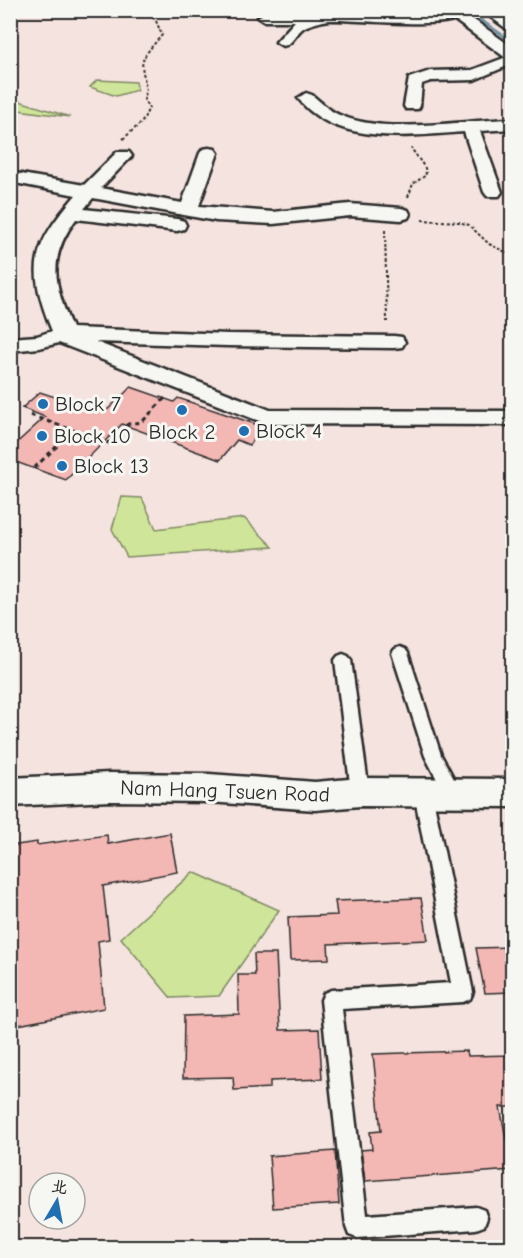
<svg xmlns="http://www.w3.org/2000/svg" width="523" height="1258" viewBox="0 0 523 1258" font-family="'Comic Neue','LXGW WenKai TC',sans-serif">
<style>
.green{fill:#cfe59a;stroke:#7d8862;stroke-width:1.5}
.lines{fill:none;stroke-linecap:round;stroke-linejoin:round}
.stream{fill:#6a92a5;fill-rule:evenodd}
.building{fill:#f3b7b4;stroke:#2b2b2b;stroke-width:1.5}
.service-casing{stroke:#2b2b2b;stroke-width:5}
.minor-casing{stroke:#2b2b2b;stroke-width:5}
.tertiary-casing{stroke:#2b2b2b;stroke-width:5}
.path-far1{stroke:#2b2b2b;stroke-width:2;stroke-dasharray:3 2;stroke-linecap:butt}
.path{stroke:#2b2b2b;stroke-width:3;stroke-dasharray:5 4;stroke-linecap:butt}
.service{fill:#f6f6f2;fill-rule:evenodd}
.minor{fill:#f6f6f2;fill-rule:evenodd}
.tertiary{fill:#f6f6f2;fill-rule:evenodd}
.poi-dot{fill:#1f6fb2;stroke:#f6f6f2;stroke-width:2}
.labels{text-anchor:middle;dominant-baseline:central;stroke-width:6;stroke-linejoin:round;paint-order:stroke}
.poi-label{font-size:21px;fill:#2b2b2b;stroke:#f6f6f2;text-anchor:start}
.street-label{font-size:21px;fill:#2b2b2b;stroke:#f6f6f2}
</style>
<rect width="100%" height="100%" fill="#f5e3df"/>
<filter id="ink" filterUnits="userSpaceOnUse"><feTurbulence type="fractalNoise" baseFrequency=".0167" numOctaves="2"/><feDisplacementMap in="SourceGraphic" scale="12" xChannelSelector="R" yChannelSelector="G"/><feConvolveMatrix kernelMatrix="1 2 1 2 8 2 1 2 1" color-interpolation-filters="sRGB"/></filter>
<g filter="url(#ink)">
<path class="green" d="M 97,80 L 136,82 L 137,90 L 116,96 L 90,87 Z
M 11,81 L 13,99 L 70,117 L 11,109 Z
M 122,497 L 142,498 L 156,529 L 244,518 L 273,547 L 127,557 L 112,529 Z
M 193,872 L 279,910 L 219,996 L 171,998 L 121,938 Z"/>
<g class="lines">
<path class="stream" d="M 469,10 L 512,40 L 512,43 L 464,10 Z"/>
</g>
<path class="building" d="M 131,387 L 174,402 L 178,398 L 264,427 L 249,445 L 237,440 L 220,460 L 122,424 L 66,480 L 10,460 L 10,449 L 45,417 L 22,408 L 40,392 L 104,413 Z
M 170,833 L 177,872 L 103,886 L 109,939 L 98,941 L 104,1008 L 18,1025 L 14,955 L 10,955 L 10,846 L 37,842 L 37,845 L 107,835 L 108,844 Z
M 421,898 L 428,940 L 328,944 L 329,959 L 290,960 L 288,917 L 337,915 L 335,901 Z
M 513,947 L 513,992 L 485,993 L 476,948 Z
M 254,954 L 276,954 L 280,1030 L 319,1029 L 322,1079 L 270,1081 L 270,1088 L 234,1090 L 233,1077 L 183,1078 L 184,1016 L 239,1014 L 238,975 L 255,975 Z
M 467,1051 L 468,1056 L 513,1055 L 513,1107 L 500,1107 L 512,1170 L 365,1181 L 361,1150 L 372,1149 L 370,1132 L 381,1131 L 373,1054 Z
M 335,1151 L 339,1204 L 273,1208 L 269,1156 Z"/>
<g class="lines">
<defs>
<path id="service" d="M 400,647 L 405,649 L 408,653 L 441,755 L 461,792 L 458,797 L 452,799 L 446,797 L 425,756 L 392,653 L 395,649 Z
M 343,654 L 348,656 L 351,660 L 369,792 L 366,797 L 360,799 L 354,797 L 351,792 L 335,660 L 338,656 Z
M 423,786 L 429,788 L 432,793 L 473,992 L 470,999 L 463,1002 L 342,1009 L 367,1215 L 476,1207 L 484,1210 L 487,1218 L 484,1226 L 476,1229 L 357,1238 L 349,1235 L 346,1227 L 321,1000 L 324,993 L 331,990 L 451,983 L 414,793 L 417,788 Z"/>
<path id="minor" d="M 481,10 L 498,10 L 512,20 L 512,30 L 507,29 Z
M 328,12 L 433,15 L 456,12 L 463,16 C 449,30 354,19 329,20 C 323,21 309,24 303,28 C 295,34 293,44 283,46 L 276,42 L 295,21 L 265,21 L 258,17 L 265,13 Z
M 512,55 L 512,64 L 474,80 L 431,81 L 422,84 L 420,106 L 418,109 L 406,109 L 404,106 L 409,78 L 430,71 L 472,70 Z
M 306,93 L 312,95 C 321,102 330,112 342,116 C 388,135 463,120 512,119 L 512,129 L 480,131 L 502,192 L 499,196 L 487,196 L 484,192 L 464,132 C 412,136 334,146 298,98 Z
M 209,148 L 215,149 L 218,153 L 199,206 L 273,212 L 350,204 L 401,208 L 408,210 L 410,214 L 408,218 L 401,220 L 350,216 L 273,224 L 216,221 L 93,198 L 84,209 L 177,219 L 184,221 L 186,225 L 184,229 L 177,231 L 76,219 C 47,258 54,285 72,328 L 228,334 L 394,336 L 402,337 L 405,342 L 402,347 L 394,348 L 228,346 L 96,342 L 270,410 L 512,411 L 512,425 L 267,424 L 59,343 L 39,348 L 10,351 L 10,338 L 37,336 L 52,331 C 26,267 32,246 76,195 L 10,182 L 10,172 L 84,185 L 117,152 L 129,152 L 132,156 L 101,188 L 182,203 L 200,153 L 203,149 Z
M 110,773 L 209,774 L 315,782 L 360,778 L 512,779 L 512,807 L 360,806 L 315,810 L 209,802 L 110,801 L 10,806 L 10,778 Z"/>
<path id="tertiary" d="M 441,10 L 460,10 L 512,47 L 512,59 L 506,58 Z"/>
</defs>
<use href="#service" class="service-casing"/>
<use href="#minor" class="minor-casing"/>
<use href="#tertiary" class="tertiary-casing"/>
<path class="path-far1" d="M 123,139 L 142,122 L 149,108 L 144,100 C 150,83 138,70 144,58 C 148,50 156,42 162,35 L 156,21 L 146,10
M 408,197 L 413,184 L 426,175 L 425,168 L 411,148
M 422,220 L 459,222 L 469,225 L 489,244 L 512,255
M 385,230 L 387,322"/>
<path class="path" d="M 30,415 L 109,443 L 128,424 L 142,422 L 165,398
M 34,468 L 73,431"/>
<use href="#service" class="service"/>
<use href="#minor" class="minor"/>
<use href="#tertiary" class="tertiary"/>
</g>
</g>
<g class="poi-dot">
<circle cx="43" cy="404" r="6"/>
<circle cx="182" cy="410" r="6"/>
<circle cx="244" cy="431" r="6"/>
<circle cx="42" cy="436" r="6"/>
<circle cx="62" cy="466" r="6"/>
</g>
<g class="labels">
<g class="poi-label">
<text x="55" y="404">Block 7</text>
<text x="256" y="431">Block 4</text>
<text x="182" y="432" text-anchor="middle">Block 2</text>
<text x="54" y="436">Block 10</text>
<text x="74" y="466">Block 13</text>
</g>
<g class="street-label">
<text transform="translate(225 791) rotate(2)">Nam Hang Tsuen Road</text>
</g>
</g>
<rect width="523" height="1258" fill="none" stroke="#f6f6f2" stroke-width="36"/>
<rect x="18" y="18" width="487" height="1222" fill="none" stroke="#2b2b2b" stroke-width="2" filter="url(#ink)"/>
<g transform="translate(57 1201) rotate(10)"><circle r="28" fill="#f6f6f2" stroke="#a5a5a2" stroke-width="1.5"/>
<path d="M0-4.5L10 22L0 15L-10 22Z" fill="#1f6fb2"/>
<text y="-9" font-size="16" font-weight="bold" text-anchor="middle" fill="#2b2b2b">北</text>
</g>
</svg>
